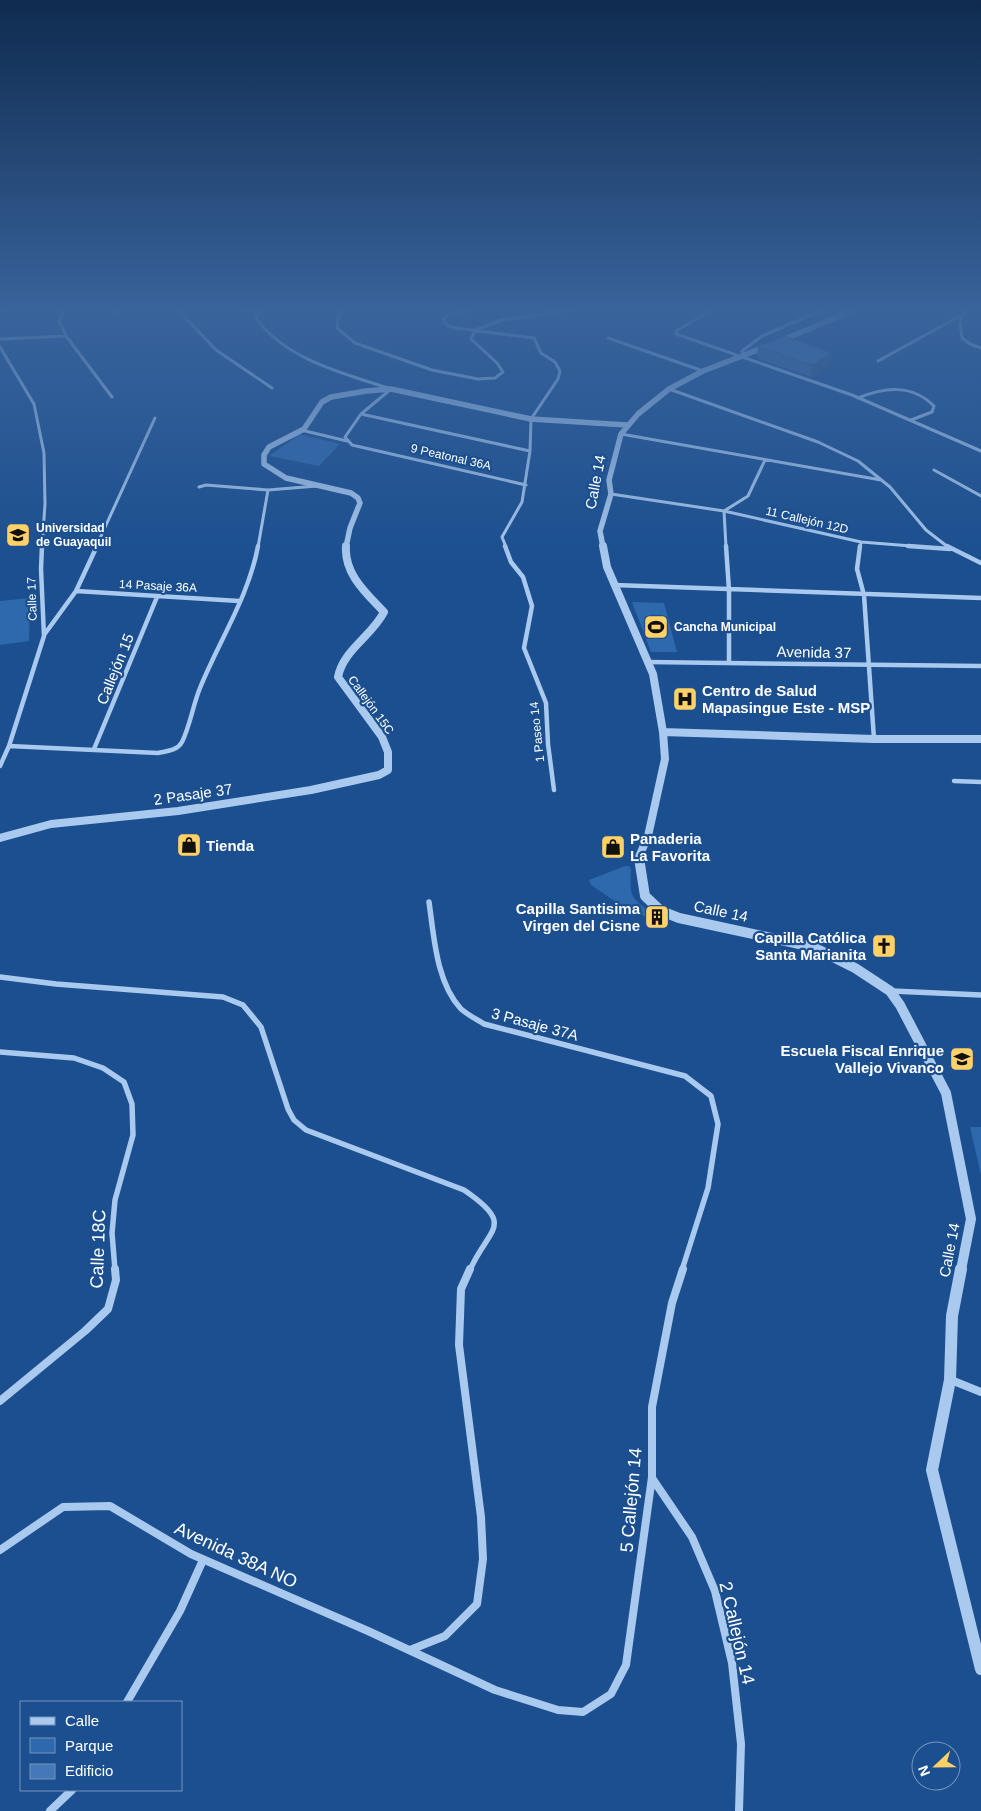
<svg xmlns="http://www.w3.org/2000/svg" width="981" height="1811" viewBox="0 0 981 1811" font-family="Arial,sans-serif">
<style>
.green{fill:#2e69ad}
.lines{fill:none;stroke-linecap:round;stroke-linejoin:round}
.minor-far3{stroke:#a9c9ee;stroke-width:3}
.minor-far2{stroke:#a9c9ee;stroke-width:4.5}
.minor-far1{stroke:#a9c9ee;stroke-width:5.5}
.minor{stroke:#a9c9ee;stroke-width:8}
.tertiary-far3{stroke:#a9c9ee;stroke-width:5.5}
.tertiary-far2{stroke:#a9c9ee;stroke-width:8}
.tertiary-far1{stroke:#a9c9ee;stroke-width:10}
.tertiary{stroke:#a9c9ee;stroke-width:12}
.wall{fill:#3a679d}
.shaded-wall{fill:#305480}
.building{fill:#4478b7;stroke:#305480}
.labels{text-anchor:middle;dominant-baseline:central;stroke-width:4.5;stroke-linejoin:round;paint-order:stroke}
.far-street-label{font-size:12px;fill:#fff;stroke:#1b4f8f}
.far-poi-label{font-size:12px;font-weight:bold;fill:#fff;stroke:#1b4f8f;text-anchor:start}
.street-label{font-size:15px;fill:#fff;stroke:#1b4f8f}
.poi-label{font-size:15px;font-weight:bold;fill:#fff;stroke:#1b4f8f;text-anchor:start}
.near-street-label{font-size:18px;fill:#fff;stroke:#1b4f8f}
</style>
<rect width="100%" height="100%" fill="#1b4f8f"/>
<path class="green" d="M 300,434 L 340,444 L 319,466 L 269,456 Z
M 30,598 L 29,641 L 0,645 L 0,601 Z
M 632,602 L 664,603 L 677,652 L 651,652 Z
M 625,866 L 629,866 L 631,869 C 630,897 629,896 652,913 L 649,917 L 646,917 L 619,904 L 591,885 L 589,880 Z
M 970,1127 L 981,1127 L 981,1175 Z"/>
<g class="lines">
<path class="minor-far3" d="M 64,310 L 59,321 L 66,336 L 112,397
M 181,310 L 181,313 L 216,350 L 272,388
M 244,310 L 260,313
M 261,310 L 256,318 C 285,359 342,373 388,388
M 343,310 L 338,318 L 337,328 L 355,343 L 432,370 L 478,379 L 495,378 L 503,372 L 497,363 L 471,339 L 475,330 L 502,320 L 570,310
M 470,310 L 448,315 L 443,320 L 448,326 L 456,328 L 534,338 L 541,353 L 555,362 L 560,371 L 558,379 L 531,419 L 530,451 L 522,502 L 502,537 L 506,547
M 712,310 L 676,331 L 676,334 L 852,395 L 981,451
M 965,310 L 960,321 L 962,338 L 970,344 L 981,348
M 0,311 L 2,310
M 117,313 L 119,310
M 608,338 L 703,371
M 0,339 L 66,336
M 0,347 L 34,404 L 44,453 L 45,504 L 42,547
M 743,355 L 742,351 L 762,336 L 822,310
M 878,361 L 962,315
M 391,389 L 361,414 L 530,451
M 669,389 L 818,442 L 858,461 L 890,487 L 926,530 L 948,547
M 858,398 C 885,387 912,384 934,406 L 932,412 L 911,420
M 361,414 L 345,437 L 352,445 L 526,485
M 301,430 L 347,441
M 621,434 L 881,480
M 934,470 L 981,496
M 199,487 L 206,485 L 268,490 L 317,486
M 611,494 L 724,511 L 861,542 L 860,547
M 861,542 L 924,547
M 96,547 L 155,418
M 258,547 L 268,490
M 726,547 L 724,511 L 748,496 L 765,460"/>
<path class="minor-far2" d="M 505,546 L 511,562 L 523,577 L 532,606 L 524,648 L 546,703 L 548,744 L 554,790
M 726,546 L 729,590 L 729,662
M 860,546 L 857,569 L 864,595 L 874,739
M 908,546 L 950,549
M 947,546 L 981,563
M 614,585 L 981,598
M 76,591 L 239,601
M 44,635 L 76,591 L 97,546
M 647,662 L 981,666
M 9,746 L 158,753 C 166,751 177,751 182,742 C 190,726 193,705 200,688 C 219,641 249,596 258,546
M 94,749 L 157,597
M 0,766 L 9,746 L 44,636 L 41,569 L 42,546
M 954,781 L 981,782"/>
<path class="minor-far1" d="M 429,902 C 434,936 436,982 461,1009 C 468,1015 476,1019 484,1024 L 685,1076 L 711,1096 L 718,1124 L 708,1188 L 682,1270
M 0,977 L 56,984 L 223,997 L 243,1005 L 261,1027 L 288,1109 L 294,1120 L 306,1130 L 464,1190 C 517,1226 488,1228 470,1270
M 892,991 L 981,995
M 0,1052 L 74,1058 L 103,1068 L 124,1082 L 132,1104 L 133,1135 L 115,1200 L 112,1233 L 115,1270"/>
<path class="minor" d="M 951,1380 L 981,1392
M 0,1401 L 85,1331 L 108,1309 L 116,1280 L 115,1269
M 652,1478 L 692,1537 L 715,1591 L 732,1663 L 741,1744 L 739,1811
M 0,1550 L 63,1507 L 110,1506 L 191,1554 L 368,1631 L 495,1690 L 558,1710 L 583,1712 L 611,1694 L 626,1665 L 652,1477 L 652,1407 L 672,1303 L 683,1269
M 410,1650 L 445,1636 L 477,1604 L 483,1559 L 481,1517 L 459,1345 L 461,1289 L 470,1269
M 127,1702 L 180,1611 L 203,1560
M 50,1811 L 72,1790"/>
<path class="tertiary-far3" d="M 780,341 L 854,310
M 346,547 L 350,528 L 360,503 L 358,498 L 351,493 L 286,478 L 264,464 L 264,455 L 269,447 L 304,429 L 322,402 L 331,397 L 366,391 L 391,389 L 531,419 L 627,425
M 603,547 L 600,531 L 611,494 L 609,480 L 621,434 L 638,414 L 669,389 L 703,371 L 768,346"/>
<path class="tertiary-far2" d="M 603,546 L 607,567 L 653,674 L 663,732 L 665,759 L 648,836 L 638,859
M 663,732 L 874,739 L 981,739
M 0,838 L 51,824 L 178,811 L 311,790 L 379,775 L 388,770 L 388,752 L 382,737 L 338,677 C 343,650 372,636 384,612 C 366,593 344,574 346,546"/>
<path class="tertiary-far1" d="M 639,858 L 645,896 L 661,911 L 679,918 L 813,947 L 855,968 L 890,991 L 900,1005 L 946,1093 L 971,1219 L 961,1270"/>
<path class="tertiary" d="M 961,1269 L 952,1316 L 950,1380 L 932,1470 L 981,1669"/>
</g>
<path class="wall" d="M 758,346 L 831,365 L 811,377 L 757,358 Z"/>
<path class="shaded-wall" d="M 832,353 L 831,365 L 811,377 L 812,365 Z"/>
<path class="building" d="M 784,336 L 832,353 L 812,365 L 758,346 Z"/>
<linearGradient id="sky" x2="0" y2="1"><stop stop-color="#0f2b4f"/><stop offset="0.55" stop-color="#39639b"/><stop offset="1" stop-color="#39639b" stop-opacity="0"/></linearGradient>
<rect width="981" height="563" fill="url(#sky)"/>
<defs>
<symbol id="university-square" viewBox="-11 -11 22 22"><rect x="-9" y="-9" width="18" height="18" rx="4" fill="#ffd166" stroke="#1b4f8f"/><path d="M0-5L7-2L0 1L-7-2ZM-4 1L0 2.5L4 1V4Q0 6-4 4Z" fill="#111"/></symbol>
<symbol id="stadium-square" viewBox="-11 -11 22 22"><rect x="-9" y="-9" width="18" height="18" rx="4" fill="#ffd166" stroke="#1b4f8f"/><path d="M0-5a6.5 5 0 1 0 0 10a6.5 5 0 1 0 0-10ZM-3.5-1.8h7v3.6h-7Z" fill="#111"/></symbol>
<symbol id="hospital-square" viewBox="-11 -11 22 22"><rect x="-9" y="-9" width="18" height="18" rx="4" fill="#ffd166" stroke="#1b4f8f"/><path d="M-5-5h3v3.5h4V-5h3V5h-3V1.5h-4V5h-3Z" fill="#111"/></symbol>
<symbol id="shop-square" viewBox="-11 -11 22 22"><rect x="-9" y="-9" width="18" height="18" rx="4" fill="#ffd166" stroke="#1b4f8f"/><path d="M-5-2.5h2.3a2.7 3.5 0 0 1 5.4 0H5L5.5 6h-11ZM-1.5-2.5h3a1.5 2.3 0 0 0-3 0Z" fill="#111"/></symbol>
<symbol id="building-square" viewBox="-11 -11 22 22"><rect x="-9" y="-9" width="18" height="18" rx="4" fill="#ffd166" stroke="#1b4f8f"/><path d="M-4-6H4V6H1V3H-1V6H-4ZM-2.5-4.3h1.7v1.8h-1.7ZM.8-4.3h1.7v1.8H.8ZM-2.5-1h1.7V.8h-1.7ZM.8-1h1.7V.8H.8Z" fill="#111"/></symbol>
<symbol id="church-square" viewBox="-11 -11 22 22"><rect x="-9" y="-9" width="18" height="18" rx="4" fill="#ffd166" stroke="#1b4f8f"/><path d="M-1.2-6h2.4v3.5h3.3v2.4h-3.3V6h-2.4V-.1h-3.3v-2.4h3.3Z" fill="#111"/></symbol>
<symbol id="school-square" viewBox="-11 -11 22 22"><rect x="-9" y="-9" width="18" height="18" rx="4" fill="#ffd166" stroke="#1b4f8f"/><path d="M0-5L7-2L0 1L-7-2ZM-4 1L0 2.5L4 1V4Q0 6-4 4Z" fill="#111"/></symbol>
</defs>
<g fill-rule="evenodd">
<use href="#university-square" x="4" y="521" width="28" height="28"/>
<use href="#stadium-square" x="642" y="613" width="28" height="28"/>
<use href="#hospital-square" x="671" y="685" width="28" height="28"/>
<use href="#shop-square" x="175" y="831" width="28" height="28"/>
<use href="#shop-square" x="599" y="833" width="28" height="28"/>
<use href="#building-square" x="643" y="903" width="28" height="28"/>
<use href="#church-square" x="870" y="932" width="28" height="28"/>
<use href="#school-square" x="948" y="1045" width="28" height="28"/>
</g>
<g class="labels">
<g class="far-street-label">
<text transform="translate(451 457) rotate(13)">9 Peatonal 36A</text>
<text transform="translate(807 520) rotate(13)">11 Callejón 12D</text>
<text transform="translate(158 586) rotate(3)">14 Pasaje 36A</text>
<text transform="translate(32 599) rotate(-92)">Calle 17</text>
<text transform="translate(371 705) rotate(54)">Callejón 15C</text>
<text transform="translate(537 732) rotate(-96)">1 Paseo 14</text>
</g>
<g class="far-poi-label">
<text x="36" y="528">Universidad<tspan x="36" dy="14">de Guayaquil</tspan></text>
<text x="674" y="627">Cancha Municipal</text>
</g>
<g class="street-label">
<text transform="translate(595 482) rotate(-79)">Calle 14</text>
<text transform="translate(814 652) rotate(1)">Avenida 37</text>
<text transform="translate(115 669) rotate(-68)">Callejón 15</text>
<text transform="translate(193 794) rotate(-8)">2 Pasaje 37</text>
<text transform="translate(721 911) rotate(12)">Calle 14</text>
<text transform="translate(535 1024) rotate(15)">3 Pasaje 37A</text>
<text transform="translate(949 1250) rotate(-79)">Calle 14</text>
</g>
<g class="poi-label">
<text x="702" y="690">Centro de Salud<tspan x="702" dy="17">Mapasingue Este - MSP</tspan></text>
<text x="630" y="838">Panaderia<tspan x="630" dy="17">La Favorita</tspan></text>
<text x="206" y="845">Tienda</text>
<text x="640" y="908" text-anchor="end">Capilla Santisima<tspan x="640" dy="17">Virgen del Cisne</tspan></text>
<text x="866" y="937" text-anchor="end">Capilla Católica<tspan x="866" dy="17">Santa Marianita</tspan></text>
<text x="944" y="1050" text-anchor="end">Escuela Fiscal Enrique<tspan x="944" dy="17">Vallejo Vivanco</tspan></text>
</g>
<g class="near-street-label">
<text transform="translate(98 1249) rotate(-88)">Calle 18C</text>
<text transform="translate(631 1500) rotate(-85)">5 Callejón 14</text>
<text transform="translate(236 1555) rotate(25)">Avenida 38A NO</text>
<text transform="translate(737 1633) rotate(77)">2 Callejón 14</text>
</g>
</g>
<rect x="20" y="1701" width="162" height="90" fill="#1b4f8f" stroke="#7695bc"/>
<rect x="30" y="1717" width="25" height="8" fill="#a9c9ee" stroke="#7695bc"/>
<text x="65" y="1726" font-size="15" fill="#ffffff">Calle</text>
<rect x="30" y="1738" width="25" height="15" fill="#2e69ad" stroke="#7695bc"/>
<text x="65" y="1751" font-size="15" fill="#ffffff">Parque</text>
<rect x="30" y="1764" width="25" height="15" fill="#4478b7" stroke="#7695bc"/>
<text x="65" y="1776" font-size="15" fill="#ffffff">Edificio</text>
<g transform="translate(936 1766) rotate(248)"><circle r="24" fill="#1b4f8f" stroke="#7695bc"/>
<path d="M0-4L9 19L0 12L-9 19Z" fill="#ffd166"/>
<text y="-8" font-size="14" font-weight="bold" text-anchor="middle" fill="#ffffff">N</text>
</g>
</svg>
